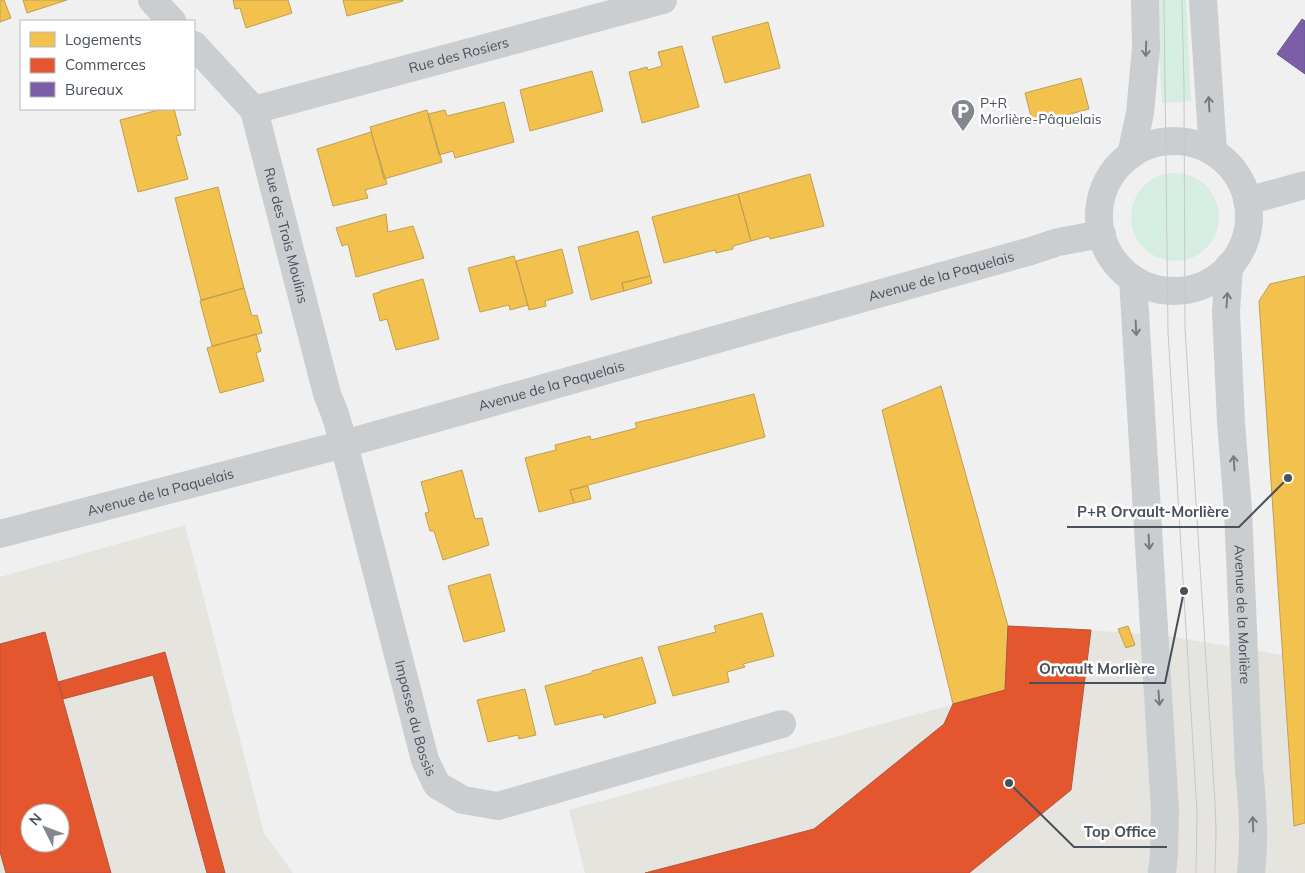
<svg xmlns="http://www.w3.org/2000/svg" width="1305" height="873" viewBox="0 0 1305 873" font-family="Mulish,sans-serif">
<style>
.commercial{fill:#e5e4de;fill-rule:evenodd}
.green{fill:#d6eee1}
.homes{fill:#f2c14e;stroke:#bf9f52}
.shops{fill:#e4572e;stroke:#b5553c;fill-rule:evenodd}
.offices{fill:#7b5ea7;stroke:#6c5a90}
.lines{fill:none;stroke-linecap:round;stroke-linejoin:round}
.street{stroke:#cbced1;stroke-width:28}
.tram{stroke:#c6c7c9;stroke-width:1}
.oneway{stroke:#767c84}
.labels{text-anchor:middle;dominant-baseline:central;stroke-width:5;stroke-linejoin:round;paint-order:stroke}
.street-label{font-size:14px;fill:#48505b;stroke:#fff}
.poi-label{font-size:14px;fill:#48505b;stroke:#fff;text-anchor:start}
.leader{fill:none;stroke:#48505b;stroke-width:2}
.callout-dot{fill:#48505b;stroke:#fff;stroke-width:2}
.callout-label{font-size:15px;text-anchor:middle;font-weight:bold;fill:#48505b;stroke:#fff;stroke-width:5;stroke-linejoin:round;paint-order:stroke}
</style>
<rect width="100%" height="100%" fill="#f0f0f0"/>
<path class="commercial" d="M 185,525 L 264,833 L 293,873 L 0,873 L 0,577 ZM 30,813 L 60,813 L 60,843 L 30,843 Z
M 1008,626 L 1155,634 L 1282,655 L 1294,826 L 1305,823 L 1305,873 L 585,873 L 569,810 L 1005,690 Z"/>
<path class="green" d="M 1156,0 L 1186,0 L 1191,101 L 1162,103 Z
M1131 217a44 44 0 1 1 88 0a44 44 0 1 1-88 0Z"/>
<path class="homes" d="M 0,0 L 4,0 L 11,18 L 0,22 Z
M 23,0 L 67,0 L 27,13 Z
M 233,0 L 288,0 L 292,13 L 246,28 L 240,8 L 235,9 Z
M 343,0 L 403,0 L 403,1 L 347,16 Z
M 768,22 L 780,68 L 725,83 L 712,37 Z
M 682,46 L 699,107 L 642,123 L 629,72 L 647,67 L 648,70 L 662,66 L 658,52 Z
M 592,71 L 603,111 L 530,131 L 520,90 Z
M 1081,78 L 1089,109 L 1033,124 L 1025,93 Z
M 504,102 L 514,142 L 455,158 L 453,151 L 439,155 L 428,114 L 445,110 L 447,116 Z
M 162,109 L 174,109 L 181,135 L 176,136 L 188,179 L 138,192 L 120,120 Z
M 427,110 L 442,162 L 384,179 L 370,127 Z
M 371,132 L 387,184 L 365,190 L 368,198 L 333,206 L 317,149 Z
M 810,174 L 824,226 L 770,239 L 769,236 L 751,241 L 738,194 Z
M 218,187 L 244,288 L 201,300 L 175,198 Z
M 738,194 L 751,241 L 733,246 L 733,249 L 716,253 L 715,250 L 664,263 L 652,217 Z
M 386,214 L 388,232 L 413,226 L 424,258 L 356,277 L 348,244 L 342,246 L 336,228 Z
M 638,231 L 650,276 L 622,283 L 624,291 L 591,300 L 578,247 Z
M 562,249 L 573,293 L 545,301 L 546,306 L 529,310 L 516,261 Z
M 514,256 L 528,305 L 510,310 L 509,305 L 480,312 L 468,268 Z
M 650,276 L 652,283 L 624,291 L 622,283 Z
M 1305,276 L 1305,823 L 1294,826 L 1259,301 L 1270,284 Z
M 423,279 L 439,339 L 396,350 L 387,319 L 380,321 L 373,294 L 380,292 L 380,291 Z
M 244,288 L 252,316 L 257,315 L 262,333 L 212,346 L 200,301 Z
M 256,334 L 261,351 L 256,353 L 264,381 L 220,393 L 207,348 Z
M 941,386 L 1008,626 L 1005,690 L 953,704 L 882,410 Z
M 754,394 L 765,437 L 570,490 L 574,503 L 539,512 L 525,458 L 556,450 L 555,445 L 590,436 L 591,440 L 637,428 L 635,423 Z
M 462,470 L 475,519 L 482,518 L 489,545 L 443,560 L 434,531 L 430,531 L 425,513 L 429,512 L 421,482 Z
M 588,486 L 591,499 L 574,503 L 570,490 Z
M 490,574 L 505,631 L 464,642 L 448,586 Z
M 762,613 L 774,656 L 743,664 L 745,667 L 727,672 L 729,682 L 673,696 L 658,647 L 716,632 L 714,626 Z
M 1128,626 L 1135,645 L 1126,648 L 1118,629 Z
M 642,657 L 656,703 L 604,718 L 603,714 L 555,725 L 545,686 L 592,673 L 592,671 Z
M 525,689 L 536,735 L 519,739 L 518,735 L 488,742 L 477,700 Z"/>
<path class="shops" d="M 1008,626 L 1091,630 L 1071,790 L 969,873 L 645,873 L 814,829 L 944,724 L 953,704 L 1005,690 Z
M 45,632 L 58,682 L 111,873 L 6,873 L 0,852 L 0,644 ZM 30,813 L 60,813 L 60,843 L 30,843 Z
M 165,652 L 225,873 L 207,873 L 153,675 L 63,699 L 58,682 Z"/>
<path class="offices" d="M 1302,19 L 1305,21 L 1305,74 L 1277,54 Z"/>
<g class="lines">
<g class="street">
<path d="M 152,0 L 172,21"/>
<path d="M 1203,0 L 1213,152"/>
<path id="s1" d="M 194,45 L 254,110 L 327,394 L 335,414 L 344,444 L 425,760 L 437,785 L 463,800 L 498,806 L 782,724"/>
<path id="s2" d="M 254,110 L 663,0"/>
<circle cx="1174" cy="216" r="75"/>
<path d="M 1131,155 L 1140,113 L 1146,48 L 1145,0"/>
<path d="M 1247,201 L 1305,185"/>
<path id="s3" d="M 1229,266 L 1226,312 L 1231,422 L 1238,511 L 1249,770 C 1253,805 1255,838 1251,873"/>
<path d="M 1133,279 L 1165,811 L 1164,854 L 1162,873"/>
<path id="s4" d="M 0,534 L 344,444 L 1031,251 L 1058,242 L 1102,234"/>
</g>
<path class="tram" d="M 1164,0 L 1168,332 L 1197,811 L 1196,873
M 1182,0 L 1184,87 L 1185,329 L 1215,803 L 1216,831 L 1215,873"/>
</g>
<defs><path id="oneway-shaft" d="M-6 0H5M1.5-3L5.5 0L1.5 3" fill="none" stroke-width="1.6" stroke-linecap="round" stroke-linejoin="round" transform="scale(1.25)"/></defs>
<g class="oneway">
<use href="#oneway-shaft" transform="translate(1146 49) rotate(92)"/>
<use href="#oneway-shaft" transform="translate(1209 104) rotate(-93)"/>
<use href="#oneway-shaft" transform="translate(1227 300) rotate(-86)"/>
<use href="#oneway-shaft" transform="translate(1136 328) rotate(87)"/>
<use href="#oneway-shaft" transform="translate(1234 463) rotate(-94)"/>
<use href="#oneway-shaft" transform="translate(1149 542) rotate(87)"/>
<use href="#oneway-shaft" transform="translate(1159 698) rotate(86)"/>
<use href="#oneway-shaft" transform="translate(1253 824) rotate(-92)"/>
</g>
<defs>
<symbol id="parking-pin" viewBox="-11 -11 22 30"><path d="M0 17L-7.5 6A9.5 9.5 0 1 1 7.5 6Z" fill="#83888f" stroke="#fff"/><path d="M-3.5-5.5H1a3.5 3.5 0 0 1 0 7H-1V5.5H-3.5ZM-1-3.4V-.6H.8a1.4 1.4 0 0 0 0-2.8Z" fill="#fff"/></symbol>
</defs>
<g fill-rule="evenodd">
<use href="#parking-pin" x="949" y="97" width="28" height="38"/>
</g>
<g class="labels">
<g class="street-label">
<text stroke="none"><textPath href="#s2" startOffset="212">Rue des Rosiers</textPath></text>
<text stroke="none"><textPath href="#s1" startOffset="218">Rue des Trois Moulins</textPath></text>
<text stroke="none"><textPath href="#s4" startOffset="976">Avenue de la Paquelais</textPath></text>
<text stroke="none"><textPath href="#s4" startOffset="571">Avenue de la Paquelais</textPath></text>
<text stroke="none"><textPath href="#s4" startOffset="166">Avenue de la Paquelais</textPath></text>
<text stroke="none"><textPath href="#s3" startOffset="349">Avenue de la Morlière</textPath></text>
<text stroke="none"><textPath href="#s1" startOffset="718">Impasse du Bossis</textPath></text>
</g>
<g class="poi-label">
<text x="980" y="103">P+R<tspan x="980" dy="16">Morlière-Pâquelais</tspan></text>
</g>
</g>
<path class="leader" d="M1288 478L1239 527H1067M1184 591L1165 683H1029M1009 783L1074 847H1167"/>
<g class="callout-dot">
<circle cx="1288" cy="478" r="5"/>
<circle cx="1184" cy="591" r="5"/>
<circle cx="1009" cy="783" r="5"/>
</g>
<g class="callout-label">
<text x="1153" y="517">P+R Orvault-Morlière</text>
<text x="1097" y="674">Orvault Morlière</text>
<text x="1120" y="837">Top Office</text>
</g>
<rect x="20" y="20" width="175" height="90" fill="#ffffff" stroke="#b6b9bd"/>
<rect x="30" y="32" width="25" height="15" fill="#f2c14e" stroke="#b6b9bd"/>
<text x="65" y="45" font-size="15" fill="#48505b">Logements</text>
<rect x="30" y="58" width="25" height="15" fill="#e4572e" stroke="#b6b9bd"/>
<text x="65" y="70" font-size="15" fill="#48505b">Commerces</text>
<rect x="30" y="82" width="25" height="15" fill="#7b5ea7" stroke="#b6b9bd"/>
<text x="65" y="95" font-size="15" fill="#48505b">Bureaux</text>
<g transform="translate(45 828) rotate(312)"><circle r="24" fill="#ffffff" stroke="#b6b9bd"/>
<path d="M0-4L9 19L0 12L-9 19Z" fill="#83888f"/>
<text y="-8" font-size="14" font-weight="bold" text-anchor="middle" fill="#48505b">N</text>
</g>
</svg>
